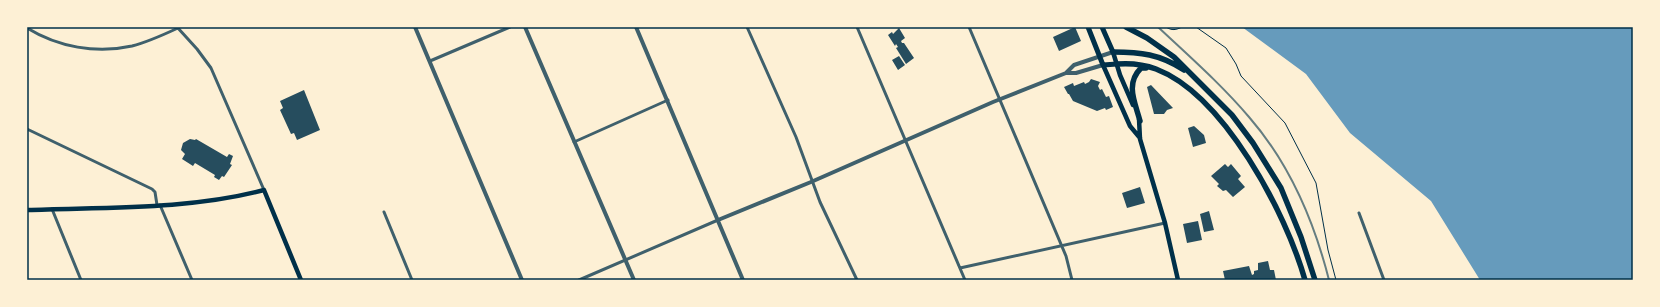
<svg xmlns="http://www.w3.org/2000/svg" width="1660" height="307" viewBox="0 0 1660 307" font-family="'Asap Condensed',sans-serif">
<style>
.water{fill:#669bbc}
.building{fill:#264d5e}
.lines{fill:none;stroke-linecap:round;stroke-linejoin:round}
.path{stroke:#003049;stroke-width:1}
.minor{stroke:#3f606c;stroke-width:3}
.tertiary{stroke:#3f606c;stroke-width:4}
.secondary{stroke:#003049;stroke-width:4.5}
.trunk{stroke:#003049;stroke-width:5}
.motorway{stroke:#003049;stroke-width:5.5}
.rail{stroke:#657d81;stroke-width:2}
.neatline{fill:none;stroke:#003049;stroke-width:1.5}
</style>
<rect width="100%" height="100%" fill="#fdf0d5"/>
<path class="water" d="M 1242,27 L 1633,27 L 1633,280 L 1480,280 L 1431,201 L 1350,133 L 1306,74 Z"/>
<path class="building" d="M 1075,27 L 1081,41 L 1059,51 L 1053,37 Z
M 899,28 L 905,38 L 901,41 L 902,43 L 904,43 L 914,58 L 906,64 L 896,48 L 898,47 L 896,44 L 895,46 L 888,35 L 892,32 L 893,34 Z
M 899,56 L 905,65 L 898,70 L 892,60 Z
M 1091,79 L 1100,82 L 1098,86 L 1100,90 L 1102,89 L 1106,97 L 1109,96 L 1113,107 L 1106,110 L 1105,108 L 1097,111 L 1073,101 L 1069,94 L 1068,94 L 1064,87 L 1073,83 L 1074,86 L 1084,82 L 1085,84 L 1089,82 Z
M 1151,85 L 1173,108 L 1167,110 L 1164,114 L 1154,114 L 1147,87 Z
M 304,90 L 320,130 L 297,140 L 294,133 L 291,134 L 280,110 L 283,108 L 280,101 Z
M 1194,126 L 1204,135 L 1206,143 L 1193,147 L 1188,128 Z
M 190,139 L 195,140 L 196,139 L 227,157 L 229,154 L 233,156 L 230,164 L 232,165 L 224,177 L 222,176 L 219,180 L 214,177 L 215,175 L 195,163 L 193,166 L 182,159 L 185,154 L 181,150 L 183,143 Z
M 1225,164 L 1228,167 L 1231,164 L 1241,176 L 1238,179 L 1245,187 L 1233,197 L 1226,190 L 1223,191 L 1217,186 L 1219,184 L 1211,176 Z
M 1140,187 L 1145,203 L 1127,208 L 1122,193 Z
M 1209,211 L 1214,230 L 1204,232 L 1200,214 Z
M 1198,221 L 1202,240 L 1187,243 L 1183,224 Z
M 1268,261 L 1270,270 L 1274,270 L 1276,280 L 1225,280 L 1223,271 L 1249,266 L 1252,275 L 1254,274 L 1254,271 L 1258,270 L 1258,263 Z"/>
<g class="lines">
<path class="path" d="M 1166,27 C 1172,31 1176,30 1182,27
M 1196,27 L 1226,48 L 1236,64 L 1241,76 L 1285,123 L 1316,183 L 1328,250 L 1336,280"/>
<path class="minor" d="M 177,27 L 197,49 L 211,68 L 264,190
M 747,27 L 796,137 L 820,202 L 857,280
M 857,27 L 965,280
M 969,27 L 1066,256 L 1072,280
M 27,28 C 58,47 96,54 132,46 C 148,42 163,35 178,28
M 430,61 L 510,27
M 27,129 L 152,189 L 155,192 L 157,205
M 574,142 L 668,100
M 160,205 L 192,280
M 52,209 L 81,280
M 384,212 L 412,280
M 1359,213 L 1384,280
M 960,268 L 1165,223
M 579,280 L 718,220"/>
<path class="tertiary" d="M 415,27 L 522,280
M 525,27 L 634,280
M 636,27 L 743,280
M 1066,73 L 1076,73 L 1103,65
M 718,220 L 811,182 L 993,102 L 1066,73 L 1074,65 L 1113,52"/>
<path class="secondary" d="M 1113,52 L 1120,75 L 1133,105
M 1103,65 L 1130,126 L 1140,138
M 1139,119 L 1140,139 L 1165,223 L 1178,280
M 27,210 C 104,207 190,210 264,190 L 301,280"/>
<path class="trunk" d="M 1088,27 L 1103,65 L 1117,64
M 1102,27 L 1113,52"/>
<path class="motorway" d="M 1126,27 L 1147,38 L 1174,57 L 1232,115 L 1253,143 L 1281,188 L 1301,237 L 1315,280
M 1113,52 C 1140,52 1160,54 1184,70
M 1117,64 C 1130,63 1143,64 1156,69 C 1224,95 1286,213 1305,280
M 1140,121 C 1135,102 1125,84 1141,68 L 1146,68"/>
<path class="rail" d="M 1158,27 C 1189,56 1222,85 1249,117 C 1289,163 1314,221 1329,280"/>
</g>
<rect width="1660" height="307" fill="none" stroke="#fdf0d5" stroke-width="56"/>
<rect x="28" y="28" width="1604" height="251" class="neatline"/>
</svg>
